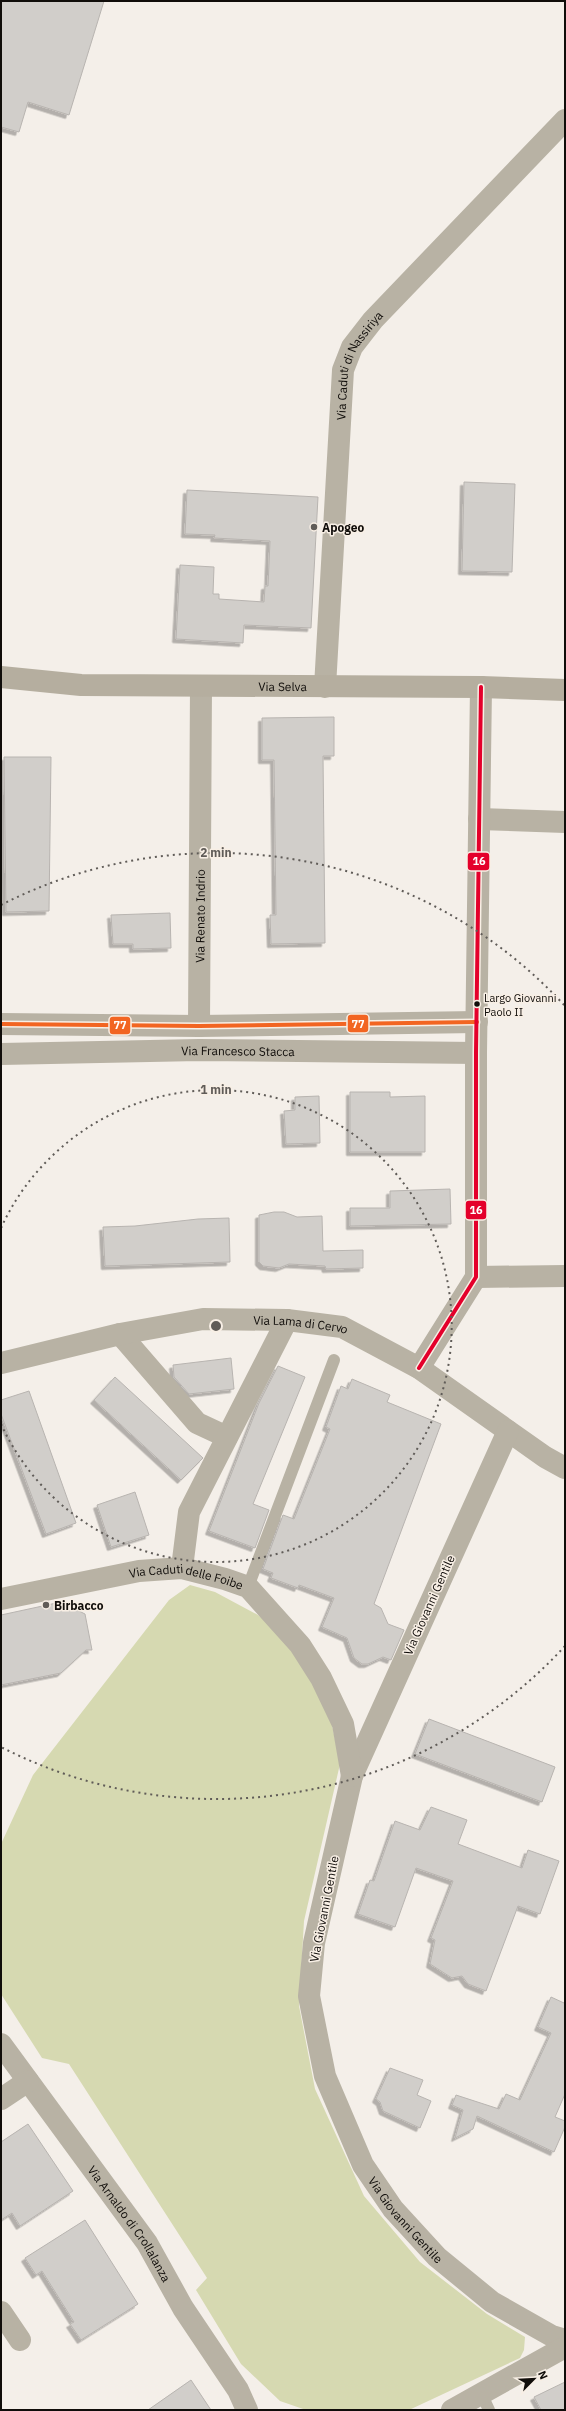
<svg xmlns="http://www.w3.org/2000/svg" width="566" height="2411" viewBox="0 0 566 2411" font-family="'IBM Plex Sans',sans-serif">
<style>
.grass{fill:#d6d9b1}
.building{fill:#d1ceca;stroke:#b8b4b0;filter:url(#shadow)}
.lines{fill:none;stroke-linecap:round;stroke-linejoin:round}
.lane{stroke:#b8b2a4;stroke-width:12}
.street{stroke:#b8b2a4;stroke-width:22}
.secondary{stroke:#b5ae9f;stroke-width:22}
.bus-1-casing{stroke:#f8efe5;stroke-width:7}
.bus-2-casing{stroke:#f8efe5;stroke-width:7}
.bus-1{stroke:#f26522;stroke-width:4}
.bus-2{stroke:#e4002b;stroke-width:4}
.ring{fill:none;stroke:#605c58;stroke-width:2;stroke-dasharray:2 4}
.poi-dot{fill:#605c58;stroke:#f8efe5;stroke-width:1.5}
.bus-dot{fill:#100d0a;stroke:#f8efe5;stroke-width:1.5}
.labels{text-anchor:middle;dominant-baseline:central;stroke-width:3;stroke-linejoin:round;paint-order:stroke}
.bus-label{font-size:11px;fill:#100d0a;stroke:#f8efe5;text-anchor:start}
.street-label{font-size:12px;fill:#100d0a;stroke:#f8efe5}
.poi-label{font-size:12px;font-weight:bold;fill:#100d0a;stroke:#f8efe5;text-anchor:start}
.centre{fill:#605c58;stroke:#f8efe5;stroke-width:2}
.ring-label{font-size:12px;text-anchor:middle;font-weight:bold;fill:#605c58;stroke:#f8efe5;stroke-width:3;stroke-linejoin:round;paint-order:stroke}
.line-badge{stroke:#f8efe5;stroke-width:1.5}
.badge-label{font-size:11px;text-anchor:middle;font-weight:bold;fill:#fff}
</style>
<defs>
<filter id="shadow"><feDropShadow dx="-3.5" dy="3.5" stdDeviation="0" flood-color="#0004"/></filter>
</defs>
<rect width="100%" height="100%" fill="#f4efe9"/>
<path class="grass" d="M 190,1585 L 215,1592 L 258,1615 L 283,1635 L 329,1710 L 340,1764 L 304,1921 L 299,2006 L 315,2089 L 364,2196 L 420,2262 L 487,2314 L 525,2337 L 524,2350 L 520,2358 L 409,2410 L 306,2410 L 280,2401 L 241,2364 L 196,2290 L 207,2278 L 69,2064 L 42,2058 L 1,1994 L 1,1844 L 33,1775 L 169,1600 Z"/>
<path class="building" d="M 1,1 L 104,1 L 69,115 L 28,102 L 19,132 L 1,127 Z
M 464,482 L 515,484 L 512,572 L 462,571 Z
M 187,490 L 318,497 L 311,628 L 244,625 L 243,643 L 176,639 L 180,565 L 214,567 L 213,594 L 219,594 L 219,599 L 264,602 L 265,586 L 268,586 L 270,541 L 214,538 L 215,535 L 185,534 Z
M 334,717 L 334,756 L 323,756 L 325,943 L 271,944 L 270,915 L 276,915 L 274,760 L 262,760 L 262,718 Z
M 4,757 L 51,757 L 49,911 L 6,912 Z
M 170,913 L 171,948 L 133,949 L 133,944 L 113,944 L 111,915 Z
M 350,1092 L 390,1092 L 390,1097 L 425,1096 L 425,1152 L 350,1152 Z
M 319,1096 L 320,1143 L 286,1144 L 284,1111 L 295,1110 L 295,1097 Z
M 450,1189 L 451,1224 L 350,1226 L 350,1208 L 390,1208 L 390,1191 Z
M 274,1212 L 284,1212 L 297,1217 L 322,1216 L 323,1251 L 363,1250 L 363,1268 L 326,1269 L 325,1266 L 289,1264 L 279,1268 L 263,1266 L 259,1262 L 259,1215 Z
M 229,1218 L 230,1262 L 105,1266 L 103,1227 L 135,1226 L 198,1219 Z
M 231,1358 L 234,1389 L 189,1394 L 174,1377 L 173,1365 Z
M 278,1366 L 305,1377 L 253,1504 L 269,1510 L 255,1548 L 209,1531 L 259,1403 Z
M 115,1377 L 203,1458 L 181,1480 L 94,1400 Z
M 352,1379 L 390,1395 L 387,1402 L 441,1424 L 374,1604 L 381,1608 L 388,1624 L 404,1630 L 391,1660 L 383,1657 L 368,1664 L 362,1664 L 354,1658 L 347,1638 L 322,1627 L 334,1598 L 299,1585 L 298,1588 L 271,1578 L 273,1573 L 263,1569 L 283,1515 L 294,1519 L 330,1429 L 326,1427 L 341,1386 L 348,1389 Z
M 29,1391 L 76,1523 L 46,1534 L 1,1414 L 1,1400 Z
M 135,1492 L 149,1535 L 111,1547 L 97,1505 Z
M 61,1602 L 85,1614 L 92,1650 L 86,1650 L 61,1673 L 1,1685 L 1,1615 Z
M 429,1719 L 555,1767 L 542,1802 L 415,1754 Z
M 431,1807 L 467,1820 L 458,1844 L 522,1868 L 528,1850 L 559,1861 L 540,1914 L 518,1906 L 486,1991 L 468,1984 L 462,1976 L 452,1978 L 430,1964 L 435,1940 L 431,1938 L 453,1881 L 416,1868 L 395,1927 L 358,1914 L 370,1880 L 374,1881 L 395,1821 L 420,1830 Z
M 551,1997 L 564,2003 L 565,2001 L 565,2094 L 555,2117 L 565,2121 L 565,2127 L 554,2152 L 477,2116 L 473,2129 L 455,2138 L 463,2110 L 452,2105 L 456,2095 L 499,2109 L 506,2094 L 520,2100 L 551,2033 L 538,2027 Z
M 390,2068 L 423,2080 L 417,2095 L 431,2101 L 420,2128 L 383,2111 L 380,2102 L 376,2099 Z
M 28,2124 L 73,2191 L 20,2226 L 12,2213 L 1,2220 L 1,2142 Z
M 85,2220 L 138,2304 L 81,2340 L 70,2324 L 74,2322 L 42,2271 L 36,2275 L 25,2258 Z
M 191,2380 L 211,2410 L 148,2410 Z
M 565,2382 L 565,2410 L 541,2410 L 534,2397 Z"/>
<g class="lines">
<path class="lane" d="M 248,1587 L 334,1360
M 482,2395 L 489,2410"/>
<g class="street">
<path id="s1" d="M 325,687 L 343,370 L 352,347 L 373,320 L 565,120"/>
<path d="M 479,819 L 565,822"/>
<path d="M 1,1024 L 199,1026 L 477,1022"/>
<path id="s2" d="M 199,1026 L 201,686"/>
<path id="s3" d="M 1,1054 L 199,1050 L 476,1053"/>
<path d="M 476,1277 L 565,1276"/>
<path d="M 120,1334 L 197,1423 L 227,1437"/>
<path id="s4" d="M 1,1363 L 120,1334 L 203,1319 L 287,1320 L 342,1327 L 419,1368 L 545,1457 L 565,1468"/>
<path d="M 419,1368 L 476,1277 L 476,1053 L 481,687"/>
<path id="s5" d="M 508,1431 L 352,1776 L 314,1943 L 309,1996 L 325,2076 L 363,2165 L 393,2209 L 437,2257 L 492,2302 L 552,2336 L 565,2340"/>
<path d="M 182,1568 L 189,1512 L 287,1320"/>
<path id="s6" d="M 1,1599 L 139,1571 L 182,1568 L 225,1579 L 248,1587 L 300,1645 L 321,1678 L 343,1724 L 352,1776"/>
<path id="s7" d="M 1,2044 L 147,2243 L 183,2308 L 238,2390 L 247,2410"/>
<path d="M 1,2099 L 28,2081"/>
<path d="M 1,2312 L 20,2340"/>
<path d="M 452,2410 L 565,2347"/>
</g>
<path class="secondary" id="s8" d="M 1,677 L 81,685 L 481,687 L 565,690"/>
<defs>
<path id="bus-1" d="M 1,1024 L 199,1026 L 477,1022"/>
<path id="bus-2" d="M 419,1368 L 476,1277 L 476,1053 L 481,687"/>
</defs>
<use href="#bus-1" class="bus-1-casing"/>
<use href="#bus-2" class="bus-2-casing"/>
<use href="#bus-1" class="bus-1"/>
<use href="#bus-2" class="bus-2"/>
</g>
<g class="ring">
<path d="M1 1228A236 236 0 1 1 1 1424"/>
<path d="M565 1646A473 473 0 0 1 1 1747M1 905A473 473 0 0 1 565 1006"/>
</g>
<g class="poi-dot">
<circle cx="314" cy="527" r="4"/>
<circle cx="46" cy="1605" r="4"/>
</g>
<circle class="bus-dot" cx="477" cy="1004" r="3.5"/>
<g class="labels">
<g class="bus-label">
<text x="484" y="998">Largo Giovanni<tspan x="484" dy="14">Paolo II</tspan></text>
</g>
<g class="street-label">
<text stroke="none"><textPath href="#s1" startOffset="327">Via Caduti di Nassiriya</textPath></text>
<text stroke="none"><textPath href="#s8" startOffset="282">Via Selva</textPath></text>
<text stroke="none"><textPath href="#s2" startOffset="110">Via Renato Indrio</textPath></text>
<text stroke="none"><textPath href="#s3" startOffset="237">Via Francesco Stacca</textPath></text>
<text stroke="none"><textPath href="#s4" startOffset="305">Via Lama di Cervo</textPath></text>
<text stroke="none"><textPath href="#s6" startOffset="189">Via Caduti delle Foibe</textPath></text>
<text transform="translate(429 1605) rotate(-66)">Via Giovanni Gentile</text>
<text transform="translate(324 1909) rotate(-79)">Via Giovanni Gentile</text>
<text stroke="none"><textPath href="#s5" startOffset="851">Via Giovanni Gentile</textPath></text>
<text stroke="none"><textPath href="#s7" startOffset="221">Via Arnaldo di Crollalanza</textPath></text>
</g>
<g class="poi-label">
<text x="322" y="527">Apogeo</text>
<text x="54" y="1605">Birbacco</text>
</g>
</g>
<circle cx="216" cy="1326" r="6" class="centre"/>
<g class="ring-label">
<text x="216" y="857">2 min</text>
<text x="216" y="1094">1 min</text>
</g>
<g class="line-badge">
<rect x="467" y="852" width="23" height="19" rx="4" fill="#e4002b"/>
<rect x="347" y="1014" width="22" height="19" rx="4" fill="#f26522"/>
<rect x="109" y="1016" width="22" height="19" rx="4" fill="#f26522"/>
<rect x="465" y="1200" width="22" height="20" rx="4" fill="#e4002b"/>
</g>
<g class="badge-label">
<text x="479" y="865">16</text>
<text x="358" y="1028">77</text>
<text x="120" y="1029">77</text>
<text x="476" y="1214">16</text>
</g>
<rect width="566" height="2411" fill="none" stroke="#100d0a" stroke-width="4"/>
<g transform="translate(534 2379) rotate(66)" stroke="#f8efe5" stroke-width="3" paint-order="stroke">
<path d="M0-3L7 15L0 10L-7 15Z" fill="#100d0a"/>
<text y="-6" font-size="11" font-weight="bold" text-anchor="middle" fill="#100d0a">N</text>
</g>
</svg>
